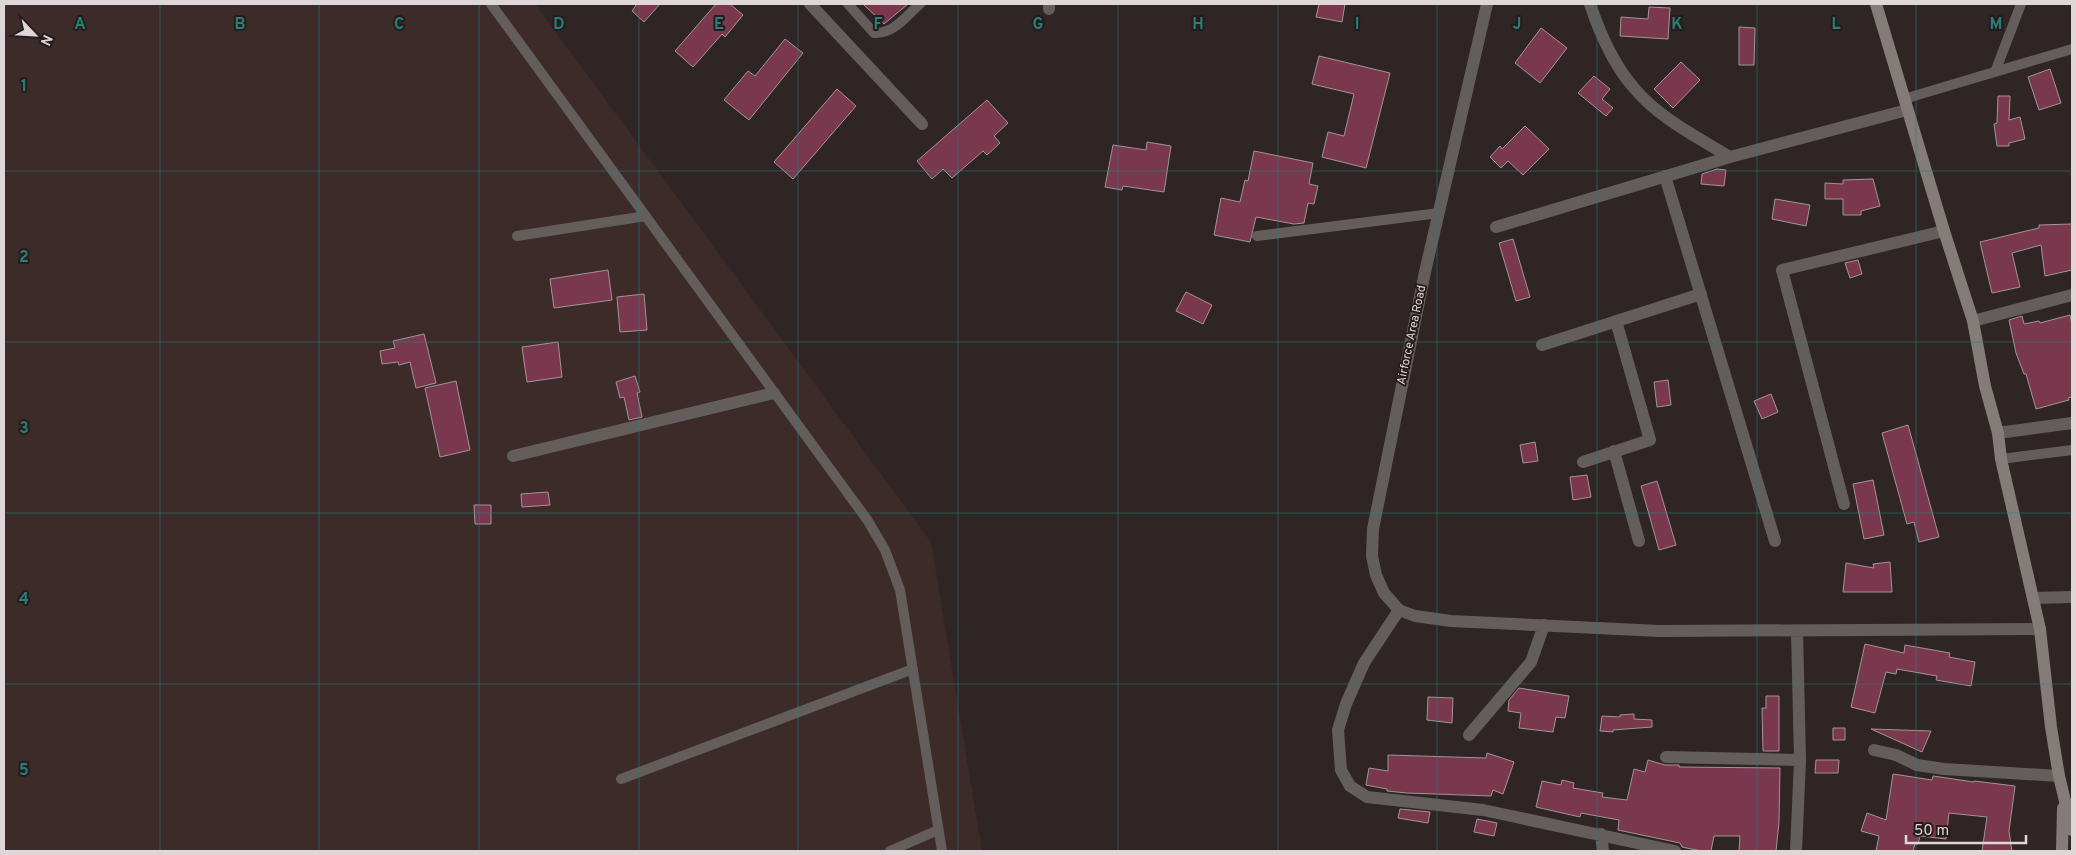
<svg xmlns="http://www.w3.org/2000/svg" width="2076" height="855" viewBox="0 0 2076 855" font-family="Overpass,sans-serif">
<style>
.built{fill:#3d2b2a}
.building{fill:#7a384f;stroke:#a29498}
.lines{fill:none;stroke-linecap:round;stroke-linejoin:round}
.lane{stroke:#635e5c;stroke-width:10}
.street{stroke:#635e5c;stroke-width:12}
.secondary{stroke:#847c79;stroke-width:12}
.grid{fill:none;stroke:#248078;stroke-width:1;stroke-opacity:0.55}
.labels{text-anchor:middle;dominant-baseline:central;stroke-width:4;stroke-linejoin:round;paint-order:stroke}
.street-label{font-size:12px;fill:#dfd7d7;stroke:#261c1c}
.grid-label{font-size:16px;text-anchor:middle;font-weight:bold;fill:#248078;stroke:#261c1c;stroke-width:4;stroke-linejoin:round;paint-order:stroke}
</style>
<rect width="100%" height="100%" fill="#302525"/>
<path class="built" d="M 4,4 L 535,4 L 931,542 L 982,851 L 4,851 Z"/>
<path class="building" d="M 637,4 L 660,4 L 644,22 L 632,11 Z
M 716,4 L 730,4 L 743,15 L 725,37 L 722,34 L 693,67 L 675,51 Z
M 863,4 L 908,4 L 884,24 Z
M 1319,4 L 1345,4 L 1342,22 L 1316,17 Z
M 1649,7 L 1670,8 L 1668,39 L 1620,36 L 1621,17 L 1648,19 Z
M 1739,27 L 1755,28 L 1754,65 L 1739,65 Z
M 1541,28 L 1567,48 L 1540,83 L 1515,63 Z
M 785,39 L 803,53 L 749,120 L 724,100 L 748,71 L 755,76 Z
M 1319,56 L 1390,73 L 1366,168 L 1322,157 L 1328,132 L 1344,136 L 1354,94 L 1312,84 Z
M 1681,62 L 1700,80 L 1673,108 L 1654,89 Z
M 2050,69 L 2061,103 L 2039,110 L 2028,77 Z
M 1594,76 L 1610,89 L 1602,99 L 1613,108 L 1606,116 L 1578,93 Z
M 837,89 L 856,106 L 793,179 L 774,162 Z
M 1998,96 L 2010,96 L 2009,120 L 2020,117 L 2025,139 L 2009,143 L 2009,146 L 1997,146 L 1994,124 L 1997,123 Z
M 987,100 L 1008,123 L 994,136 L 1000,143 L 987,155 L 983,151 L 952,178 L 943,169 L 932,179 L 917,161 Z
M 1525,126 L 1549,149 L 1523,175 L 1508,161 L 1501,168 L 1490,157 L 1500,146 L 1502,149 Z
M 1147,142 L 1171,146 L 1164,192 L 1123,186 L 1122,190 L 1105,187 L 1113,145 L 1146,150 Z
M 1254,151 L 1313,163 L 1309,184 L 1318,186 L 1314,204 L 1308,203 L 1304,223 L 1294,224 L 1256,217 L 1250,242 L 1214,235 L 1221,198 L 1240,202 L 1245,180 L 1248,181 Z
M 1717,169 L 1726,170 L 1724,186 L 1701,184 L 1702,174 Z
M 1873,179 L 1880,206 L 1861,211 L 1861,215 L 1843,215 L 1843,199 L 1825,199 L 1825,183 L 1843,184 L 1843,180 Z
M 1775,199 L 1810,205 L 1806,226 L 1772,219 Z
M 2072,224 L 2072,270 L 2045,276 L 2041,245 L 2012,253 L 2020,287 L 1992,293 L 1980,242 L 2039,228 L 2039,225 Z
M 1513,239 L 1530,297 L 1516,301 L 1499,243 Z
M 1858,260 L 1862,274 L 1850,278 L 1845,263 Z
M 608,270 L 612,300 L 554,308 L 550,279 Z
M 1186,292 L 1212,305 L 1203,324 L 1176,311 Z
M 644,294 L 647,330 L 620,332 L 617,297 Z
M 2070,315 L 2072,324 L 2072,397 L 2068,398 L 2069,400 L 2036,409 L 2026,374 L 2024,374 L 2016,353 L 2009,320 L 2022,316 L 2024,324 L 2039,321 L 2040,323 Z
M 424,334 L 436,383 L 416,388 L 410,362 L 399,365 L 398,362 L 382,364 L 380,351 L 395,348 L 393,341 Z
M 558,342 L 562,377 L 527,382 L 522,347 Z
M 635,376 L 640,392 L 637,393 L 642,417 L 629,420 L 624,397 L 620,398 L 616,382 Z
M 1668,380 L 1671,405 L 1657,407 L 1654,382 Z
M 456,381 L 470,450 L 440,457 L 425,388 Z
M 1771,394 L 1778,412 L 1762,419 L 1754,401 Z
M 1908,425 L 1939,537 L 1919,542 L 1914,522 L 1907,524 L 1882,433 Z
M 1535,442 L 1538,461 L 1523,463 L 1520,445 Z
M 1587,475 L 1591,497 L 1573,500 L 1570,477 Z
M 1873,480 L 1884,535 L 1864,539 L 1853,484 Z
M 1657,481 L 1676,545 L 1659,550 L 1641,486 Z
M 548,492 L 550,505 L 522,507 L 521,494 Z
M 474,505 L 491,505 L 491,524 L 475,524 Z
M 1890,562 L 1892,592 L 1843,592 L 1846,563 L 1874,568 L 1873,564 Z
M 1865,644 L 1904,653 L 1905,645 L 1950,653 L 1949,657 L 1975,662 L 1971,686 L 1936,680 L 1937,676 L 1897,669 L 1896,674 L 1886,672 L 1875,713 L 1851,707 Z
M 1519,688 L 1569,696 L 1565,718 L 1556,717 L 1553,732 L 1519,728 L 1521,713 L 1508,711 L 1509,700 Z
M 1766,696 L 1779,696 L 1779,751 L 1763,751 L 1762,708 L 1766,708 Z
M 1428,697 L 1453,698 L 1452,723 L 1427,720 Z
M 1634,714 L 1634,719 L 1652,720 L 1652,727 L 1613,730 L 1613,732 L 1600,731 L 1602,716 L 1620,717 L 1620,715 Z
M 1833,728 L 1845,728 L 1845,740 L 1833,740 Z
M 1871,729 L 1931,731 L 1922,752 Z
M 1487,753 L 1514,762 L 1503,794 L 1493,790 L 1491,796 L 1407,793 L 1387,791 L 1387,789 L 1366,785 L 1369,768 L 1388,771 L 1388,755 L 1486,758 Z
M 1648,760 L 1665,765 L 1679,765 L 1679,767 L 1780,768 L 1779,822 L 1776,851 L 1739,851 L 1740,836 L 1714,836 L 1711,851 L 1701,851 L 1682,847 L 1680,843 L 1618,830 L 1619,820 L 1581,813 L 1580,817 L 1536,807 L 1542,781 L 1561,785 L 1562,780 L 1574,783 L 1573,788 L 1603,793 L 1602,797 L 1627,800 L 1634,769 L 1645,772 Z
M 1816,760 L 1839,760 L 1838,773 L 1815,773 Z
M 1893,774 L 1932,780 L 1933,776 L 1974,782 L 1974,781 L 2015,786 L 2009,831 L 2012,851 L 1982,851 L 1987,817 L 1949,813 L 1946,839 L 1920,836 L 1918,844 L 1915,844 L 1913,851 L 1876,851 L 1879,836 L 1861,831 L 1867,813 L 1886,820 Z
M 1400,809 L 1430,812 L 1428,823 L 1398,818 Z
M 1477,819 L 1497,823 L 1494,836 L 1474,832 Z"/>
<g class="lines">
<path class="lane" d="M 491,4 L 868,521 L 885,550 L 900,590 L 942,851
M 848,4 L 874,33 C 894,34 906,16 920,4
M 1995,72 L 2021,4
M 1904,99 L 2072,49
M 517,236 L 646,216
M 1257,236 L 1439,213
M 2001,459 L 2072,450
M 621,779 L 913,669
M 890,851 L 938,830"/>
<path class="street" d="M 810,4 L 922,124
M 1487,4 L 1425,272 L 1373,529 L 1372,556 L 1376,575 L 1384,593 L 1399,610 L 1415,616 L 1451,621 L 1659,631 L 2040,629
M 1590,4 C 1600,34 1613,64 1634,88 C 1659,118 1697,137 1730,157
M 1049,9 L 1049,4
M 1665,176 L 1775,541
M 1496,227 L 1730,157 L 1907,110
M 1973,321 L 2072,295
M 1542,345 L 1701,294
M 1998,433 L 2072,423
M 1614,451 L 1639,541
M 513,456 L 774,393
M 1583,462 L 1650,440 L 1616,321
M 1844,504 L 1782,270 L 1944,231
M 2033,598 L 2072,597
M 1399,610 L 1364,663 L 1346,704 L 1338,730 L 1341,770 L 1350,786 L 1367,797 L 1483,810 L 1675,851
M 1469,735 L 1531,662 L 1544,625
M 1874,750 L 1896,755 L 1917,765 L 1944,769 L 2059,776
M 1666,757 L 1800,760
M 1601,834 L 1603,851
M 1796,851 L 1800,760 L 1797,631"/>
<path class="secondary" d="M 1876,4 L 1944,231 L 1973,321 L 1985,386 L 1998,433 L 2001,459 L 2040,629 L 2051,727 L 2059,776 L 2072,830
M 2062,851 L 2063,808"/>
</g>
<path class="grid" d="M 160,4 L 160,851M 319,4 L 319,851M 479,4 L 479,851M 639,4 L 639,851M 798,4 L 798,851M 958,4 L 958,851M 1118,4 L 1118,851M 1278,4 L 1278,851M 1437,4 L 1437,851M 1597,4 L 1597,851M 1757,4 L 1757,851M 1916,4 L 1916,851M 4,171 L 2072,171M 4,342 L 2072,342M 4,513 L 2072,513M 4,684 L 2072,684"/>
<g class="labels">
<g class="street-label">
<text transform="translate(1412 335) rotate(-78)">Airforce Area Road</text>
</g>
</g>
<g class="grid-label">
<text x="80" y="29">A</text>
<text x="240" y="29">B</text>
<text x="399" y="29">C</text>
<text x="559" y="29">D</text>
<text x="719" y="29">E</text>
<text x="878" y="29">F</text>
<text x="1038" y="29">G</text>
<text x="1198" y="29">H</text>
<text x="1357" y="29">I</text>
<text x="1517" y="29">J</text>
<text x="1677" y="29">K</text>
<text x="1836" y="29">L</text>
<text x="1996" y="29">M</text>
<text x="24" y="91">1</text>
<text x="24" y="262">2</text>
<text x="24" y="433">3</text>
<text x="24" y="604">4</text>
<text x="24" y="775">5</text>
</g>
<rect width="2076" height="855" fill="none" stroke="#dfd7d7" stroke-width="10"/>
<g transform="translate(35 35) rotate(115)" stroke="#261c1c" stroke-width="4" paint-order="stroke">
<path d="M0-4L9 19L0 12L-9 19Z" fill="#dfd7d7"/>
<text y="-8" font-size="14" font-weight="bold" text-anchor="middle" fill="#dfd7d7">N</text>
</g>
<path d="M1906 835v8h120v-8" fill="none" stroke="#dfd7d7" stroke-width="2.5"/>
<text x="1914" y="835" font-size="15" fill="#dfd7d7" stroke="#261c1c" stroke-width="4" paint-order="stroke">50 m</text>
</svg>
